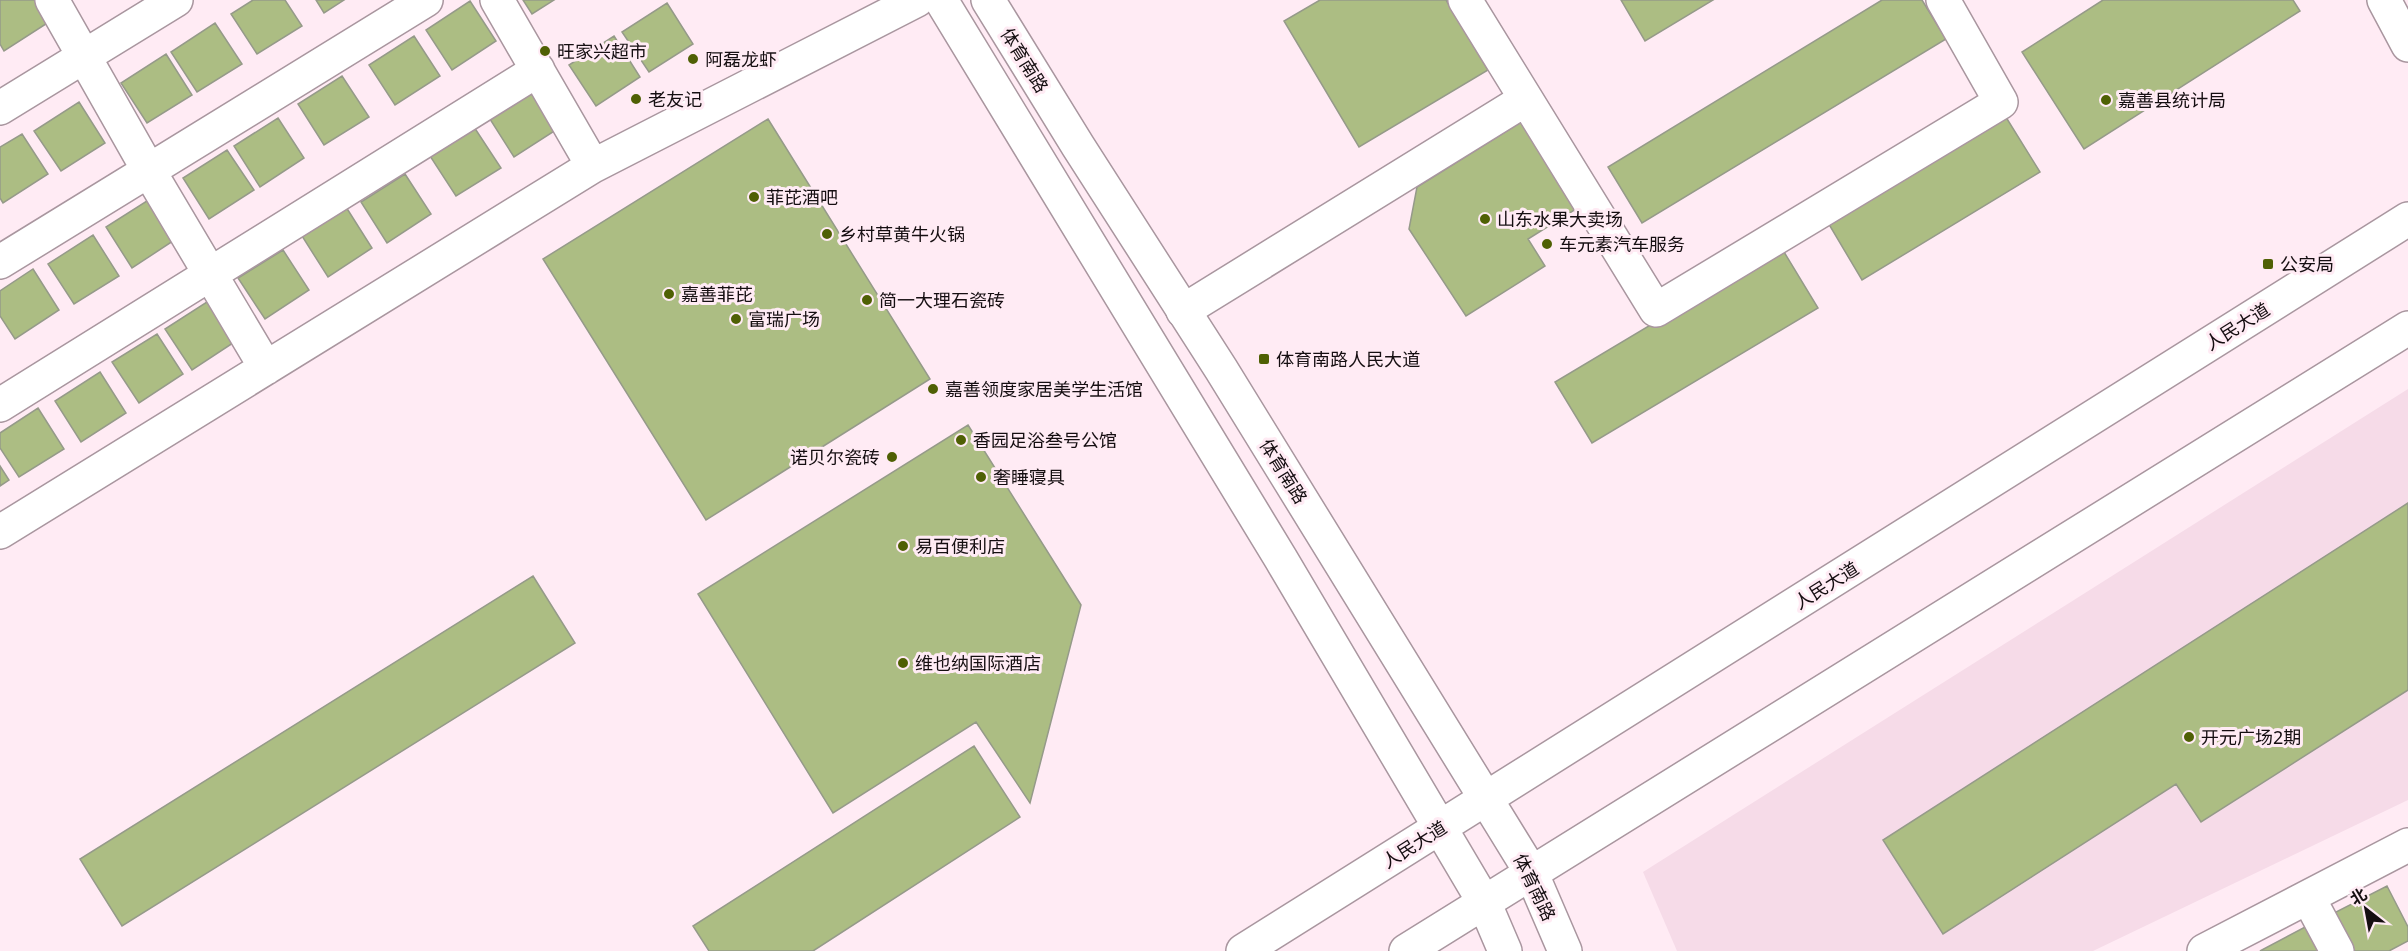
<svg xmlns="http://www.w3.org/2000/svg" width="2408" height="951" viewBox="0 0 2408 951" font-family="'Noto Sans','Noto Sans SC',sans-serif">
<style>
.built{fill:#f6dbe8}
.building{fill:#acbd83;stroke:#959a89;stroke-width:1.5}
.lines{fill:none;stroke-linecap:round;stroke-linejoin:round}
.minor-casing{stroke:#a9969f;stroke-width:36}
.major-casing{stroke:#a9969f;stroke-width:36}
.minor{stroke:#fff;stroke-width:33}
.major{stroke:#fff;stroke-width:33}
.poi-dot{fill:#4f6004;stroke:#ffebf4;stroke-width:2}
.labels{text-anchor:middle;dominant-baseline:central;stroke-width:6;stroke-linejoin:round;paint-order:stroke}
.poi-label{font-size:18px;fill:#150e11;stroke:#ffebf4;text-anchor:start}
.street-label{font-size:18px;fill:#150e11;stroke:#ffebf4}
</style>
<rect width="100%" height="100%" fill="#ffebf4"/>
<path class="built" d="M 2408,389 L 2408,800 L 2093,951 L 1677,951 L 1643,872 Z"/>
<path class="building" d="M 0,0 L 35,0 L 49,22 L 4,51 L 0,44 Z
M 253,0 L 285,0 L 302,26 L 257,54 L 231,14 Z
M 316,0 L 344,0 L 324,13 Z
M 523,0 L 554,0 L 532,14 Z
M 1320,0 L 1446,0 L 1488,70 L 1359,147 L 1284,21 Z
M 1621,0 L 1713,0 L 1645,41 Z
M 1882,0 L 1922,0 L 1946,39 L 1642,223 L 1608,167 Z
M 2103,0 L 2293,0 L 2300,11 L 2084,149 L 2022,52 Z
M 470,1 L 496,41 L 452,70 L 426,30 Z
M 667,3 L 693,44 L 649,72 L 622,32 Z
M 215,23 L 242,64 L 197,92 L 171,52 Z
M 414,36 L 440,76 L 395,105 L 369,65 Z
M 614,36 L 640,77 L 596,106 L 569,65 Z
M 166,54 L 192,95 L 147,123 L 121,83 Z
M 342,76 L 369,117 L 324,145 L 298,104 Z
M 533,87 L 559,128 L 514,157 L 488,116 Z
M 79,102 L 105,143 L 61,171 L 34,131 Z
M 2004,114 L 2040,172 L 1862,280 L 1827,221 Z
M 278,118 L 304,158 L 260,187 L 234,146 Z
M 768,119 L 930,379 L 706,520 L 543,259 Z
M 1521,122 L 1576,209 L 1528,239 L 1545,266 L 1466,316 L 1409,229 L 1417,187 Z
M 474,127 L 501,168 L 456,196 L 430,156 Z
M 22,134 L 48,174 L 3,203 L 0,198 L 0,147 Z
M 227,150 L 254,190 L 209,219 L 183,178 Z
M 405,174 L 431,214 L 387,243 L 361,202 Z
M 150,199 L 176,239 L 132,268 L 106,227 Z
M 346,207 L 372,248 L 328,277 L 302,236 Z
M 93,235 L 119,276 L 74,304 L 48,264 Z
M 1781,247 L 1818,308 L 1592,443 L 1555,382 Z
M 283,250 L 309,290 L 265,319 L 238,278 Z
M 33,269 L 59,310 L 15,339 L 0,316 L 0,291 Z
M 210,300 L 236,341 L 192,370 L 165,329 Z
M 157,334 L 183,374 L 139,403 L 112,362 Z
M 100,372 L 126,413 L 81,442 L 55,401 Z
M 38,408 L 64,449 L 19,477 L 0,448 L 0,433 Z
M 968,425 L 1081,605 L 1030,803 L 976,722 L 833,813 L 698,594 Z
M 0,466 L 9,480 L 0,486 Z
M 2408,503 L 2408,690 L 2201,822 L 2176,784 L 1943,934 L 1883,840 Z
M 533,576 L 575,643 L 122,926 L 80,859 Z
M 974,746 L 1020,817 L 813,951 L 709,951 L 693,926 Z
M 2387,886 L 2408,927 L 2408,941 L 2389,951 L 2354,951 L 2334,913 Z
M 2307,926 L 2320,951 L 2260,951 Z"/>
<g class="lines">
<defs>
<path id="minor" d="M 52,0 L 149,171 L 266,368
M 497,0 L 593,166
M 1465,0 L 1656,310 L 2001,102 L 1943,0
M 2384,0 L 2408,45
M 0,108 L 176,0
M 0,262 L 426,0
M 1183,311 L 1526,99
M 0,405 L 538,70
M 0,532 L 593,166 L 917,0
M 2308,897 L 2337,951
M 2204,951 L 2408,845"/>
<path id="major" d="M 941,0 L 1281,559 L 1484,902 L 1505,951
M 988,0 L 1078,146 L 1221,369 L 1531,872 L 1565,951
M 1243,951 L 2408,219
M 1406,951 L 2408,328"/>
</defs>
<use href="#minor" class="minor-casing"/>
<use href="#major" class="major-casing"/>
<use href="#minor" class="minor"/>
<use href="#major" class="major"/>
</g>
<g class="poi-dot">
<circle cx="545" cy="51" r="6"/>
<circle cx="693" cy="59" r="6"/>
<circle cx="636" cy="99" r="6"/>
<circle cx="2106" cy="100" r="6"/>
<circle cx="754" cy="197" r="6"/>
<circle cx="1485" cy="219" r="6"/>
<circle cx="827" cy="234" r="6"/>
<circle cx="1547" cy="244" r="6"/>
<rect x="2262" y="258" width="12" height="12" rx="3"/>
<circle cx="669" cy="294" r="6"/>
<circle cx="867" cy="300" r="6"/>
<circle cx="736" cy="319" r="6"/>
<rect x="1258" y="353" width="12" height="12" rx="3"/>
<circle cx="933" cy="389" r="6"/>
<circle cx="961" cy="440" r="6"/>
<circle cx="892" cy="457" r="6"/>
<circle cx="981" cy="477" r="6"/>
<circle cx="903" cy="546" r="6"/>
<circle cx="903" cy="663" r="6"/>
<circle cx="2189" cy="737" r="6"/>
</g>
<g class="labels">
<g class="poi-label">
<text x="557" y="51">旺家兴超市</text>
<text x="705" y="59">阿磊龙虾</text>
<text x="648" y="99">老友记</text>
<text x="2118" y="100">嘉善县统计局</text>
<text x="766" y="197">菲芘酒吧</text>
<text x="1497" y="219">山东水果大卖场</text>
<text x="839" y="234">乡村草黄牛火锅</text>
<text x="1559" y="244">车元素汽车服务</text>
<text x="2280" y="264">公安局</text>
<text x="681" y="294">嘉善菲芘</text>
<text x="879" y="300">简一大理石瓷砖</text>
<text x="748" y="319">富瑞广场</text>
<text x="1276" y="359">体育南路人民大道</text>
<text x="945" y="389">嘉善领度家居美学生活馆</text>
<text x="973" y="440">香园足浴叁号公馆</text>
<text x="880" y="457" text-anchor="end">诺贝尔瓷砖</text>
<text x="993" y="477">奢睡寝具</text>
<text x="915" y="546">易百便利店</text>
<text x="915" y="663">维也纳国际酒店</text>
<text x="2201" y="737">开元广场2期</text>
</g>
<g class="street-label">
<text transform="translate(1025 60) rotate(58)">体育南路</text>
<text transform="translate(2237 326) rotate(-32)">人民大道</text>
<text transform="translate(1284 471) rotate(58)">体育南路</text>
<text transform="translate(1826 585) rotate(-32)">人民大道</text>
<text transform="translate(1414 844) rotate(-32)">人民大道</text>
<text transform="translate(1535 887) rotate(64)">体育南路</text>
</g>
</g>
<g transform="translate(2366 909) rotate(329)" stroke="#ffebf4" stroke-width="4.5" paint-order="stroke">
<path d="M0-4.5L10 22L0 15L-10 22Z" fill="#150e11"/>
<text y="-9" font-size="16" font-weight="bold" text-anchor="middle" fill="#150e11">北</text>
</g>
</svg>
